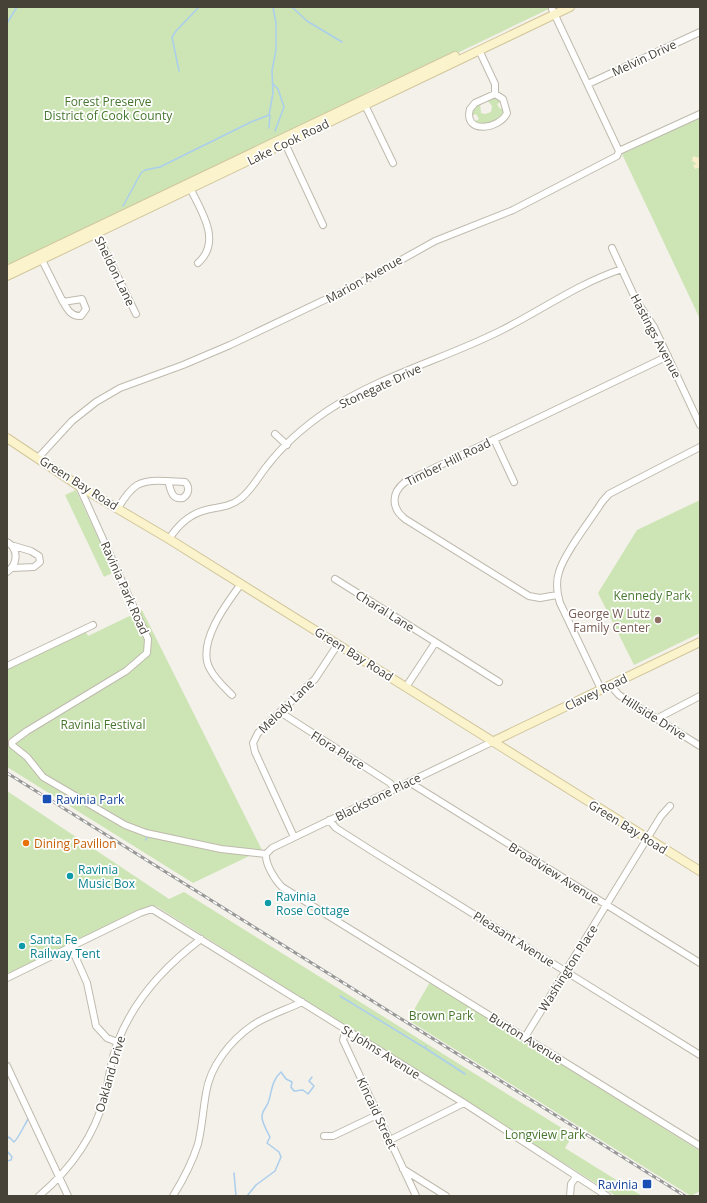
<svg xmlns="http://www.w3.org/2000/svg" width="707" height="1203" viewBox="0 0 707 1203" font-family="'Open Sans',sans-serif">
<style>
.green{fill:#cde5b5}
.sand{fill:#f5eec9}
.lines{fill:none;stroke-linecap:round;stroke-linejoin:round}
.stream{stroke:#aaceec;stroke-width:1.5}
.street-casing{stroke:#bfbaad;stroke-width:8}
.secondary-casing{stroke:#d1c69c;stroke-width:10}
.street{stroke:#fff;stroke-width:6}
.secondary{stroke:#fbf3cc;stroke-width:8}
.rail-casing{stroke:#989898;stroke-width:3}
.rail{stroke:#fff;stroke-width:1.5;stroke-dasharray:4.5;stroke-linecap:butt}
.education-dot{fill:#8d6e63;stroke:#fff;stroke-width:1.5}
.transit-dot{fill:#1a4fb4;stroke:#fff;stroke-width:1.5}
.food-dot{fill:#e8710a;stroke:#fff;stroke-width:1.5}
.culture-dot{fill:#0f9aa8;stroke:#fff;stroke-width:1.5}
.labels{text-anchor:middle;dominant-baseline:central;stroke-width:3.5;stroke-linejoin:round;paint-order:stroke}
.street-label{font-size:12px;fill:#474238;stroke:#fff}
.park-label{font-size:12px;fill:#46762e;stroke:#fff}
.education-label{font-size:12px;fill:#785e54;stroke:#fff;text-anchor:end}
.transit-label{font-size:12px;fill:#164399;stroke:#fff;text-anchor:start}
.food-label{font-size:12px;fill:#c56008;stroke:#fff;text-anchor:start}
.culture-label{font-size:12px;fill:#0d838f;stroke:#fff;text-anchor:start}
</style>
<rect width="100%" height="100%" fill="#f4f1ea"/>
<path class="green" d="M 7,7 L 519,8 L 553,7 L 426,68 L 371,90 L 352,102 L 7,267 Z
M 491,98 L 499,99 L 501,102 L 497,104 L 500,109 L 504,107 C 504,120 485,128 475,121 L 479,119 L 476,114 L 472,116 C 472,109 475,106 480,103 L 481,113 L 485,114 L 491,112 L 492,106 L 487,100 Z
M 700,117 L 700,319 L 622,154 Z
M 76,490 L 114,572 L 104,577 L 65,495 Z
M 700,500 L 700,633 L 634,665 L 598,593 L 637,530 Z
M 142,610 L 262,850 L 193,883 L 7,767 L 7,668 L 86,632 L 88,636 Z
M 7,791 L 169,899 L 184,892 L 573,1135 L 565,1148 L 642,1196 L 616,1196 L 156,906 L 7,977 Z
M 430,982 L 700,1151 L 700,1191 L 691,1196 L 408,1020 Z"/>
<path class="sand" d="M 693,156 L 699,158 L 700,167 L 695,169 L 693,165 L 697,164 L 692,161 Z"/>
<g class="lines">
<path class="stream" d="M 292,7 L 307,21 L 342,42
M 7,23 L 17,7
M 179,71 L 172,37 L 176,31 L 199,7
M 273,84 L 278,89 L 284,107 L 275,131
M 269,128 L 270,115
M 123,206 L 141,173 L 145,170 L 160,167 L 251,122 L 269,115 L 273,93 L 272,71 L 276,50 L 276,23 L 273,7
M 146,840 L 147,836
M 340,996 L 425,1048 L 426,1046
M 425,1048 L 465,1074
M 7,1139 L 9,1137 L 14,1142 C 18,1139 25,1124 28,1119
M 7,1143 L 7,1150
M 7,1151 L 12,1157 L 11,1160 L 7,1161
M 234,1173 L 236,1196
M 247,1196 L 256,1185 L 275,1171 L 281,1157 L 279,1152 L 267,1143 L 270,1137 C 267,1131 262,1123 262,1117 C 262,1109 268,1107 269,1100 C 272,1090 272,1080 281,1072 L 286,1079 L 292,1082 L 291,1087 L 294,1091 L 303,1090 L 308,1094 L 314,1086 L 309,1081 L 312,1077"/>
<defs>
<path id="street" d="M 552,9 L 619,151
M 479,50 L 495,84 L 495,94 L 503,99 L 507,113 C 500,129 463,135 470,109 L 475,103 L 495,94
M 588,84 L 700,32
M 365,105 L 393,163
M 283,139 L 323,225
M 189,186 C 200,209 223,241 198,263
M 95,230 L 136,314
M 612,248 L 636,300 L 654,327 L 700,425
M 40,256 L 61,298 C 66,307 70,317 81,316 L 86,309 L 82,299 L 63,302
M 275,434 L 287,445
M 494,439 L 514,482
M 38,458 L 72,421 L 96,402 L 120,388 L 183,365 L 230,345 L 360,283 L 435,241 L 513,210 L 617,156 L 619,151 L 700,114
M 79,486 L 148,639 L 147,653 L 126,671 L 27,731 L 12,742 L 12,745 L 27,757 L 43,777 L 125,825 L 146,833 L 174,839 L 221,849 L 266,854
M 118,508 C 132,485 139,479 166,481 C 172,482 179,481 185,482 C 190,487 189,494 183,498 C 171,500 171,490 168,481
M 169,539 C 178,525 189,514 206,510 C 218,507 230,507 240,499 C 251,491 258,477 267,466 C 283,445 305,426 327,411 C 380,376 444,359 500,331 C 540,311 579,283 622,269
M 7,542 C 19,549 18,564 7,572
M 12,568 L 34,567 L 40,562 L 39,556 L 31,551 L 14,546
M 335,579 L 499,682
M 557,595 L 540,598 L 529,596 L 405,519 C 391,508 391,493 405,482 L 668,356
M 7,666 L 93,625
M 610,685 L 619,695 L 700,746
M 406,687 L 435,643
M 601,689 L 560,603 C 557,593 556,581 559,572 C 565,552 590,521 602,502 L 609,494 L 700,447
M 232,695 C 224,687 215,679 210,669 C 196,644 226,604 241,584
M 280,712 L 390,783 L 395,789
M 658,718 L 700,696
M 409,782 L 700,963
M 329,820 L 336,828 L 372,851 L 700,1055
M 294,837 L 255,752 L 253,743 L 258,733 L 315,679 L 338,644
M 266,854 C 265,864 275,880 282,887 L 700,1146
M 266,854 L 272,848 L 492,742
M 71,947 L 87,983 L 96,1026 L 107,1038 L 117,1042
M 7,978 L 140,913 L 152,909 L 464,1103 L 607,1196
M 346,1030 L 343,1040 L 416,1196
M 525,1037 L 661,816 L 670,806
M 7,1066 L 68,1196
M 324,1136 L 333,1136 L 377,1115
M 390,1140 L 464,1103
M 403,1169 L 446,1196
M 39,1196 C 71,1169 94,1137 105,1096 C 109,1078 111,1058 118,1041 C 135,998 165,966 201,939
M 173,1196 C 183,1180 192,1163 198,1144 C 202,1128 203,1110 206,1093 C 210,1066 231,1040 253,1025 C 268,1015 286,1010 302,1002
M 570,1196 L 571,1184 L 576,1177"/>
<path id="secondary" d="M 7,270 L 455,56
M 7,276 L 570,7
M 7,438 L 79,486 L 169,539 L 700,871
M 492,742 L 700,642"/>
</defs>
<use href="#street" class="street-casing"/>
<use href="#secondary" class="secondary-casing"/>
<use href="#street" class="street"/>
<use href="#secondary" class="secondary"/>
<defs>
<path id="rail" d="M 7,773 L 685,1196"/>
</defs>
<use href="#rail" class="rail-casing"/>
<use href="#rail" class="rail"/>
</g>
<circle class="education-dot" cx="658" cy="620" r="4"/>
<g class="transit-dot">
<rect x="42" y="794" width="10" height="10" rx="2"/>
<rect x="642" y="1179" width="10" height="10" rx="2"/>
</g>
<circle class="food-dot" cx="26" cy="843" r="4"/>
<g class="culture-dot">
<circle cx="70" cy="876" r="4"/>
<circle cx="268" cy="903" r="4"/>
<circle cx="22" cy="946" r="4"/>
</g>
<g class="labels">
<g class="street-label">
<text transform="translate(644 58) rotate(-25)">Melvin Drive</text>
<text transform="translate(288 142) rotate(-26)">Lake Cook Road</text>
<text transform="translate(115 271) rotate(64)">Sheldon Lane</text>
<text transform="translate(364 279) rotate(-29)">Marion Avenue</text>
<text transform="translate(656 336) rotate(62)">Hastings Avenue</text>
<text transform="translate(380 386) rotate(-25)">Stonegate Drive</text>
<text transform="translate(448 462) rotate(-26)">Timber Hill Road</text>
<text transform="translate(79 483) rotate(32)">Green Bay Road</text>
<text transform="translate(125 588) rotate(66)">Ravinia Park Road</text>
<text transform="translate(385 611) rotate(32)">Charal Lane</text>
<text transform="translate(354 654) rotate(32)">Green Bay Road</text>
<text transform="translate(596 692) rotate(-26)">Clavey Road</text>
<text transform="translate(286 706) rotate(-44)">Melody Lane</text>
<text transform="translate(654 717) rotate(32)">Hillside Drive</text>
<text transform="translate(338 750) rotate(32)">Flora Place</text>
<text transform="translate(378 797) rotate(-26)">Blackstone Place</text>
<text transform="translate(628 827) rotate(32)">Green Bay Road</text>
<text transform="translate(554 873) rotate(32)">Broadview Avenue</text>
<text transform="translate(514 939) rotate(32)">Pleasant Avenue</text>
<text transform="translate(568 968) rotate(-58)">Washington Place</text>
<text transform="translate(526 1038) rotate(32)">Burton Avenue</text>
<text transform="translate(381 1052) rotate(32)">St Johns Avenue</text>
<text transform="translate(110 1074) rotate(-74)">Oakland Drive</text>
<text transform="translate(377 1113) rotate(65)">Kincaid Street</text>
</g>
<g class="park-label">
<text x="108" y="101">Forest Preserve<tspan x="108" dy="14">District of Cook County</tspan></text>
<text x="652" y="595">Kennedy Park</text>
<text x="103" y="724">Ravinia Festival</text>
<text x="441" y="1015">Brown Park</text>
<text x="545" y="1134">Longview Park</text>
</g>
<g class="education-label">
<text x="650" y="613">George W Lutz<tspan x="650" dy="14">Family Center</tspan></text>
</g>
<g class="transit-label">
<text x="56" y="799">Ravinia Park</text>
<text x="638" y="1184" text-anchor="end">Ravinia</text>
</g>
<g class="food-label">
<text x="34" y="843">Dining Pavilion</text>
</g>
<g class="culture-label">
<text x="78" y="869">Ravinia<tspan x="78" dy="14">Music Box</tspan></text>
<text x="276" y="896">Ravinia<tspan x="276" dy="14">Rose Cottage</tspan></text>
<text x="30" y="939">Santa Fe<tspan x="30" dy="14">Railway Tent</tspan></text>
</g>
</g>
<rect width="707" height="1203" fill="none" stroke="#474238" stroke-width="16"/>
</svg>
